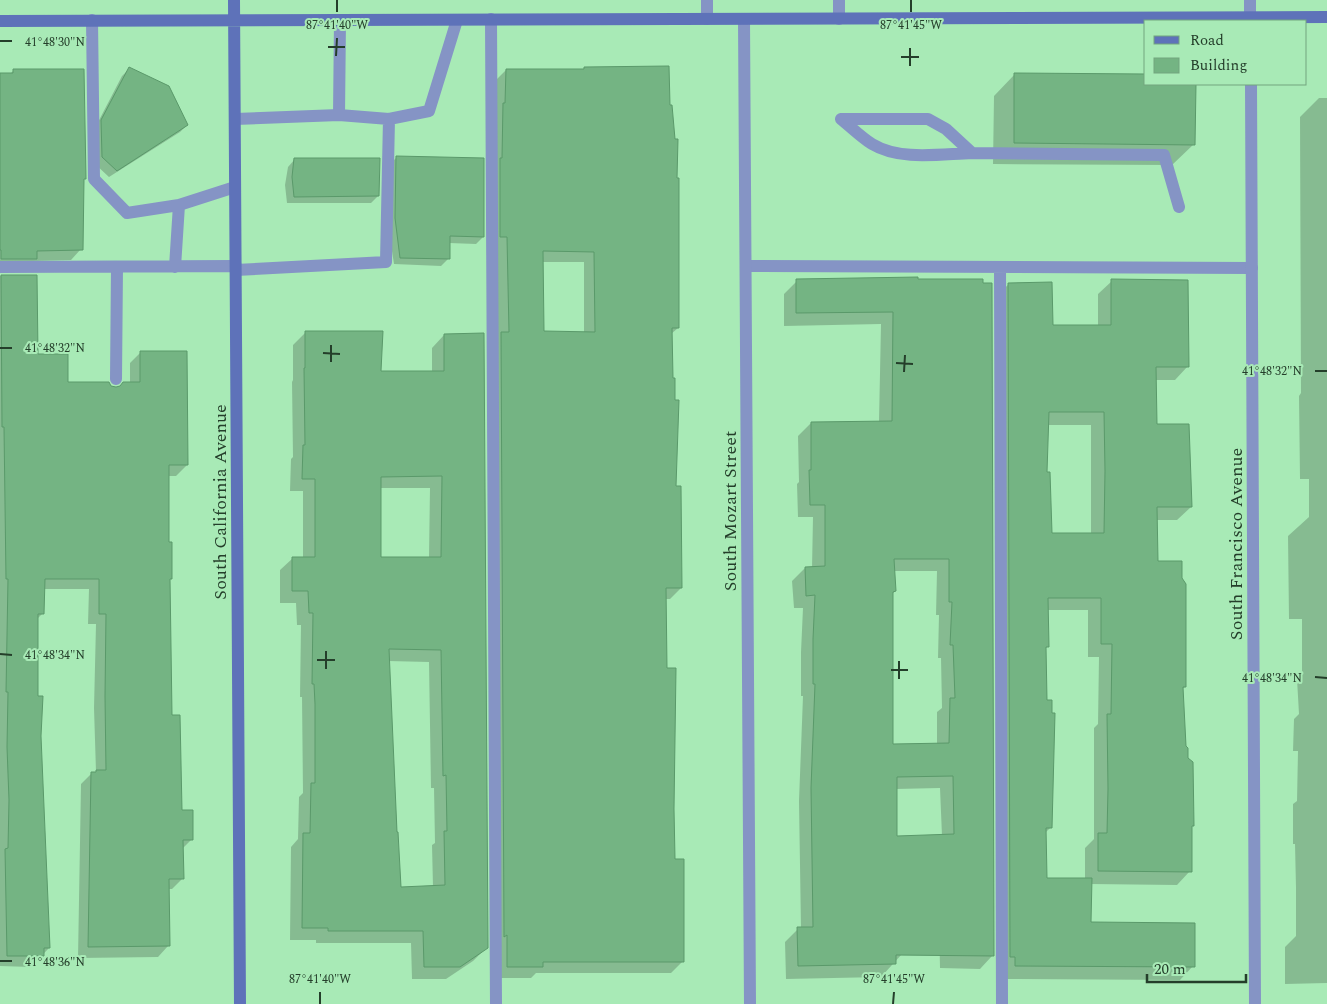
<svg xmlns="http://www.w3.org/2000/svg" width="1327" height="1004" viewBox="0 0 1327 1004" font-family="Spectral,serif">
<style>
.shadow{fill:#0003;fill-rule:evenodd}
.building{fill:#74b483;stroke:#5a996a;fill-rule:evenodd}
.lines{fill:none;stroke-linecap:round;stroke-linejoin:round}
.lane{stroke:#8594c5;stroke-width:12}
.street{stroke:#8594c5;stroke-width:12}
.secondary{stroke:#5e72b9;stroke-width:12}
.ticks{fill:none;stroke:#243e2a;stroke-width:2}
.labels{text-anchor:middle;dominant-baseline:central;stroke-width:4;stroke-linejoin:round;paint-order:stroke}
.street-label{font-size:18px;fill:#243e2a;stroke:#a8eab6}
.ticks-label{font-size:12px;text-anchor:middle;fill:#243e2a;stroke:#a8eab6;stroke-width:4;stroke-linejoin:round;paint-order:stroke}
</style>
<rect width="100%" height="100%" fill="#a8eab6"/>
<path class="shadow" d="M 584,68 L 678,328 L 671,334 L 675,487 L 681,588 L 670,599 L 665,599 L 666,669 L 674,860 L 683,961 L 671,973 L 536,973 L 531,978 L 496,978 L 495,81 L 506,70 L 583,70 ZM 542,262 L 584,262 L 584,333 L 543,333 Z
M 129,69 L 187,125 L 180,132 L 109,177 L 95,164 L 95,128 L 122,76 Z
M 13,71 L 84,179 L 83,180 L 81,249 L 71,260 L 33,261 L 0,269 L 0,74 L 10,74 Z
M 1015,74 L 1146,84 L 1194,84 L 1194,144 L 1172,165 L 993,164 L 994,96 Z
M 1319,98 L 1327,98 L 1327,983 L 1285,984 L 1285,947 L 1296,936 L 1296,888 L 1295,844 L 1293,844 L 1293,804 L 1297,801 L 1298,751 L 1293,751 L 1294,719 L 1299,714 L 1297,679 L 1302,674 L 1302,619 L 1289,619 L 1288,536 L 1309,517 L 1309,479 L 1300,479 L 1299,396 L 1301,393 L 1300,117 Z
M 397,157 L 483,237 L 476,244 L 449,243 L 448,259 L 441,266 L 394,264 L 388,225 L 390,164 Z
M 295,159 L 378,196 L 371,203 L 287,203 L 285,185 L 288,167 Z
M 0,276 L 36,276 L 36,355 L 67,383 L 116,388 L 130,383 L 130,363 L 140,353 L 187,465 L 176,476 L 167,476 L 171,716 L 181,811 L 192,839 L 182,849 L 182,879 L 172,889 L 168,889 L 168,946 L 158,957 L 78,958 L 81,784 L 92,773 L 96,772 L 94,708 L 96,624 L 88,624 L 89,589 L 43,589 L 42,614 L 37,619 L 37,697 L 40,736 L 49,948 L 31,967 L 0,966 Z
M 982,280 L 992,956 L 980,969 L 940,968 L 939,920 L 902,954 L 881,977 L 786,979 L 785,942 L 798,929 L 801,929 L 799,801 L 803,696 L 801,696 L 801,652 L 803,608 L 794,608 L 792,581 L 805,568 L 812,568 L 813,517 L 798,517 L 797,484 L 799,482 L 798,436 L 811,423 L 879,422 L 881,324 L 784,326 L 784,294 L 797,281 ZM 894,571 L 937,571 L 936,615 L 939,615 L 938,658 L 941,658 L 942,708 L 937,712 L 937,745 L 891,745 L 892,594 L 895,591 ZM 940,788 L 942,836 L 896,837 L 896,789 Z
M 1112,281 L 1188,366 L 1175,380 L 1155,380 L 1156,426 L 1191,507 L 1177,520 L 1156,520 L 1157,562 L 1185,687 L 1182,689 L 1191,827 L 1190,871 L 1177,885 L 1090,884 L 1090,923 L 1193,966 L 1180,980 L 1002,979 L 995,297 L 1009,284 L 1052,326 L 1098,326 L 1098,294 ZM 1047,425 L 1091,425 L 1091,534 L 1051,534 L 1046,473 ZM 1047,610 L 1088,610 L 1088,657 L 1099,657 L 1098,724 L 1094,728 L 1094,839 L 1085,848 L 1085,879 L 1046,879 L 1045,833 L 1051,827 L 1045,649 L 1048,646 Z
M 306,332 L 380,373 L 432,372 L 432,348 L 444,335 L 486,948 L 473,961 L 446,979 L 412,979 L 411,943 L 316,943 L 316,940 L 290,940 L 291,847 L 298,839 L 299,797 L 303,793 L 302,697 L 300,697 L 301,625 L 297,625 L 296,603 L 280,603 L 280,570 L 293,558 L 303,558 L 303,491 L 290,491 L 291,459 L 293,457 L 292,382 L 293,380 L 293,345 ZM 380,488 L 430,488 L 429,558 L 380,558 ZM 388,661 L 429,662 L 431,788 L 434,788 L 435,843 L 432,845 L 433,887 L 400,888 Z"/>
<path class="building" d="M 669,66 L 670,105 L 672,105 L 675,139 L 678,139 L 677,178 L 679,178 L 679,328 L 672,328 L 673,378 L 675,378 L 675,400 L 679,400 L 676,486 L 681,486 L 682,588 L 666,588 L 667,668 L 676,668 L 674,809 L 675,859 L 684,859 L 684,962 L 543,962 L 543,967 L 507,967 L 507,935 L 504,937 L 501,332 L 509,332 L 507,237 L 500,237 L 500,158 L 502,158 L 503,103 L 505,103 L 506,69 L 584,69 L 584,67 ZM 543,251 L 594,252 L 595,332 L 544,331 Z
M 129,67 L 169,86 L 188,125 L 117,171 L 102,157 L 101,120 Z
M 13,69 L 84,69 L 86,179 L 84,179 L 83,250 L 37,251 L 37,259 L 1,259 L 1,250 L 0,250 L 0,73 L 13,73 Z
M 1014,73 L 1146,74 L 1146,84 L 1196,84 L 1195,145 L 1014,143 Z
M 396,156 L 484,158 L 484,237 L 450,236 L 450,259 L 400,258 L 395,218 Z
M 294,158 L 380,158 L 379,196 L 294,197 L 292,177 Z
M 1,275 L 37,275 L 38,354 L 68,354 L 68,382 L 109,382 L 111,386 L 116,387 L 120,386 L 123,382 L 140,382 L 140,351 L 187,351 L 188,465 L 169,465 L 169,542 L 172,542 L 172,579 L 170,579 L 172,715 L 180,715 L 182,810 L 193,810 L 193,840 L 183,840 L 184,879 L 169,879 L 170,946 L 88,947 L 91,772 L 96,772 L 96,770 L 106,770 L 105,696 L 106,614 L 99,614 L 99,579 L 45,579 L 44,614 L 38,614 L 38,696 L 43,696 L 41,736 L 50,948 L 44,948 L 44,956 L 7,956 L 5,849 L 8,848 L 9,800 L 7,747 L 8,692 L 6,692 L 8,579 L 6,579 L 4,427 L 2,427 Z
M 918,277 L 918,279 L 983,279 L 983,283 L 992,283 L 994,956 L 896,955 L 896,964 L 798,966 L 797,927 L 813,927 L 811,788 L 815,684 L 813,684 L 813,639 L 815,595 L 806,596 L 805,567 L 825,566 L 825,505 L 810,505 L 809,470 L 811,470 L 811,422 L 892,421 L 893,312 L 796,313 L 796,279 ZM 894,559 L 949,559 L 949,602 L 952,602 L 950,645 L 953,645 L 955,698 L 950,698 L 949,743 L 893,744 L 893,592 L 896,591 ZM 953,776 L 954,834 L 897,836 L 897,777 Z
M 1111,279 L 1188,280 L 1189,367 L 1156,367 L 1157,424 L 1189,424 L 1192,507 L 1157,507 L 1158,561 L 1182,561 L 1182,578 L 1186,584 L 1186,687 L 1183,687 L 1186,746 L 1188,748 L 1188,758 L 1193,762 L 1194,826 L 1192,826 L 1192,872 L 1098,871 L 1098,833 L 1107,833 L 1108,789 L 1107,714 L 1111,714 L 1112,644 L 1101,644 L 1101,598 L 1048,598 L 1049,647 L 1046,647 L 1047,700 L 1052,700 L 1052,713 L 1055,713 L 1052,828 L 1046,828 L 1047,878 L 1092,878 L 1091,922 L 1195,923 L 1195,967 L 1015,966 L 1015,957 L 1010,957 L 1008,283 L 1052,282 L 1053,325 L 1111,325 ZM 1049,412 L 1104,412 L 1105,471 L 1104,533 L 1052,533 L 1050,472 L 1047,472 Z
M 305,331 L 383,331 L 381,371 L 444,371 L 444,334 L 484,333 L 488,948 L 460,967 L 424,967 L 423,931 L 328,931 L 328,928 L 302,928 L 303,833 L 310,833 L 311,783 L 315,783 L 315,704 L 314,684 L 312,684 L 313,613 L 309,613 L 308,591 L 292,591 L 292,557 L 315,557 L 315,479 L 302,479 L 303,445 L 305,445 L 304,368 L 305,368 ZM 442,476 L 441,557 L 381,557 L 381,477 ZM 389,649 L 441,650 L 443,776 L 446,775 L 447,831 L 444,831 L 445,885 L 401,887 L 398,832 L 397,832 Z"/>
<g class="lines">
<path class="lane" d="M 1250,0 L 1250,18
M 491,19 L 496,1004
M 707,19 L 707,0
M 839,19 L 839,0
M 92,20 L 94,179 L 127,213 L 179,205 L 175,267
M 340,20 L 339,115 L 389,119 L 429,111 L 457,20
M 235,119 L 339,115
M 841,119 L 928,119 L 946,129 L 972,153 L 1164,155 L 1179,207
M 841,119 C 851,127 861,137 872,144 C 900,161 940,154 972,153
M 179,205 L 235,187
M 746,266 L 1252,268
M 0,267 L 236,266
M 1000,267 L 1002,1004
M 236,270 L 386,262 L 389,119
M 116,379 L 117,267"/>
<path class="street" d="M 744,19 L 750,1004
M 1251,84 L 1255,1004"/>
<path class="secondary" d="M 234,0 L 240,1004
M 0,21 L 1327,17"/>
</g>
<path class="ticks" d="M 337,12 L 337,0M 911,12 L 911,0M 0,41 L 12,41M 328,47 L 345,47M 336,56 L 337,38M 901,57 L 919,57M 910,66 L 910,48M 0,348 L 12,348M 323,353 L 340,354M 331,362 L 331,345M 896,363 L 913,364M 1315,371 L 1327,371M 904,372 L 905,355M 0,654 L 12,655M 317,660 L 335,660M 326,669 L 326,651M 891,670 L 908,670M 1315,677 L 1327,678M 899,679 L 899,661M 0,961 L 12,961M 320,1004 L 320,992M 893,1004 L 894,992"/>
<g class="labels">
<g class="street-label">
<text transform="translate(220 502) rotate(-90)">South California Avenue</text>
<text transform="translate(730 511) rotate(-90)">South Mozart Street</text>
<text transform="translate(1236 544) rotate(-90)">South Francisco Avenue</text>
</g>
</g>
<g class="ticks-label">
<text x="337" y="29">87°41'40"W</text>
<text x="911" y="29">87°41'45"W</text>
<text x="55" y="46">41°48'30"N</text>
<text x="55" y="352">41°48'32"N</text>
<text x="1272" y="375">41°48'32"N</text>
<text x="55" y="659">41°48'34"N</text>
<text x="1272" y="682">41°48'34"N</text>
<text x="55" y="966">41°48'36"N</text>
<text x="320" y="983">87°41'40"W</text>
<text x="894" y="983">87°41'45"W</text>
</g>
<rect x="1144" y="20" width="162" height="65" fill="#a8eab6" stroke="#73a57e"/>
<rect x="1154" y="36" width="25" height="8" fill="#5e72b9" stroke="#73a57e"/>
<text x="1190" y="45" font-size="15" fill="#243e2a">Road</text>
<rect x="1154" y="58" width="25" height="15" fill="#74b483" stroke="#73a57e"/>
<text x="1190" y="70" font-size="15" fill="#243e2a">Building</text>
<path d="M1147 974v8h99v-8" fill="none" stroke="#243e2a" stroke-width="2.5"/>
<text x="1154" y="974" font-size="15" fill="#243e2a" stroke="#a8eab6" stroke-width="4" paint-order="stroke">20 m</text>
</svg>
